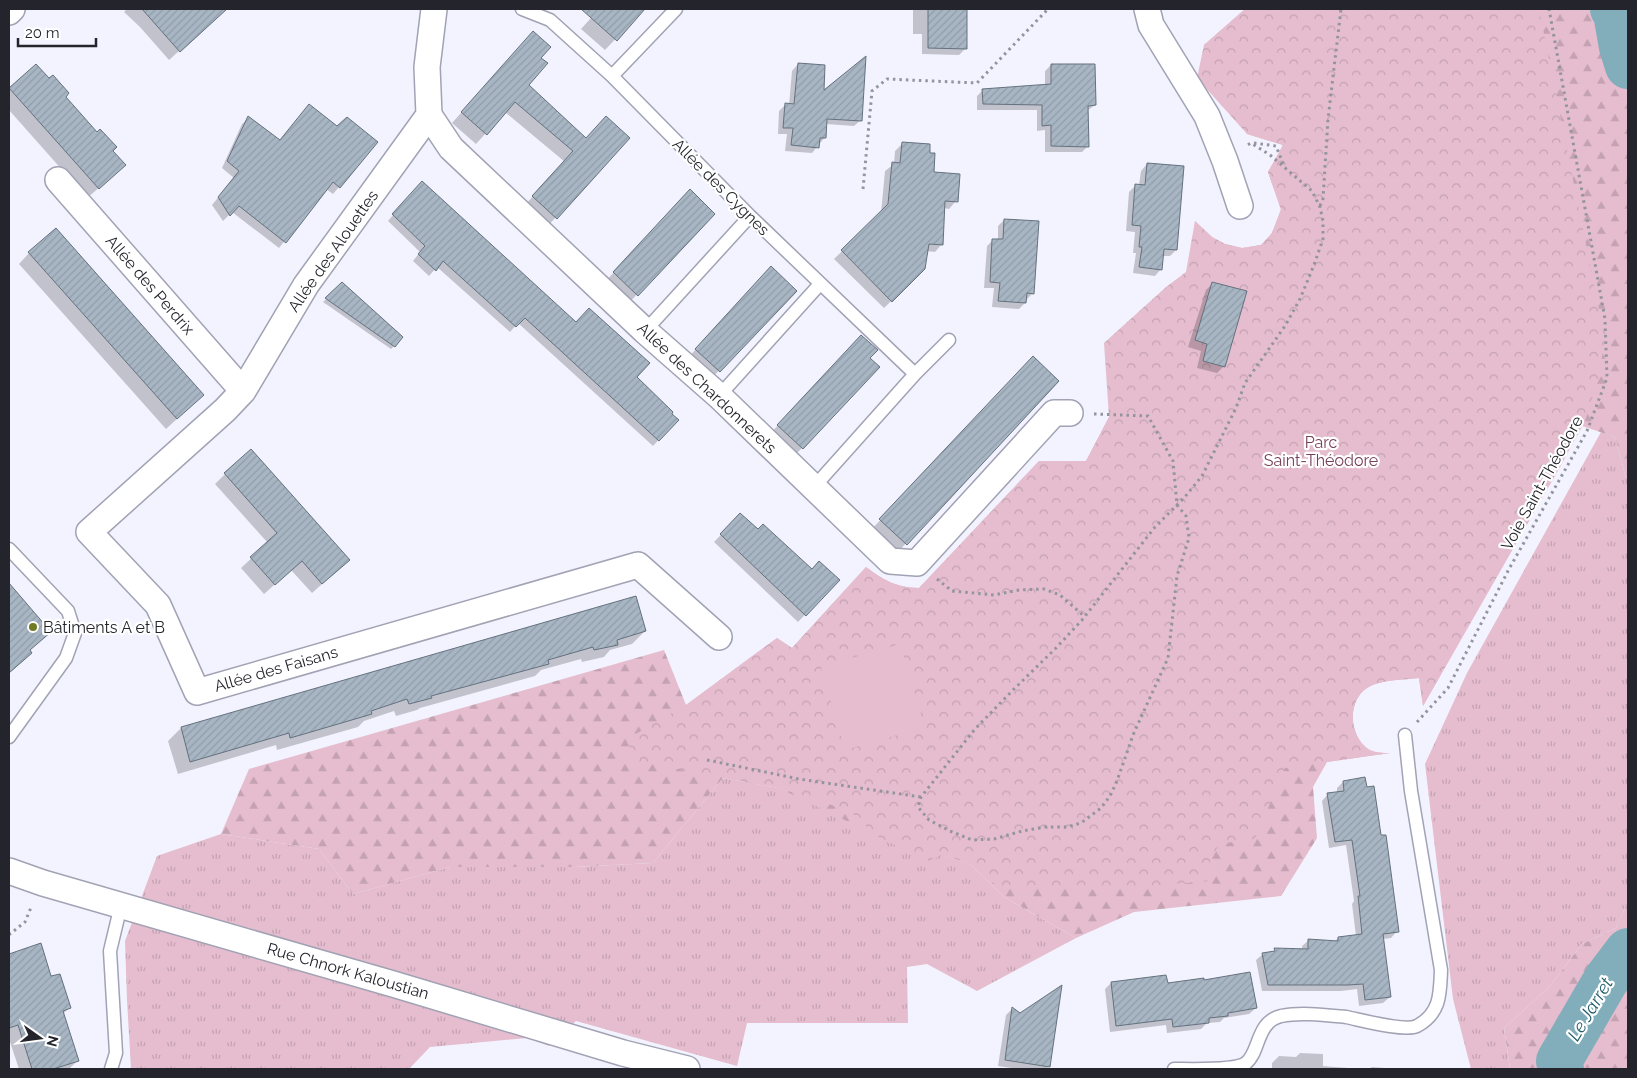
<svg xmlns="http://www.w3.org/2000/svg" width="1637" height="1078" viewBox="0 0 1637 1078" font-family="Raleway,sans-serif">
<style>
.grass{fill:url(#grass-tufts)}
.forest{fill:url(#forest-firs)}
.park{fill:url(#park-crowns)}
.pitch{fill:#e5bdce}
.shadow{fill:#0003}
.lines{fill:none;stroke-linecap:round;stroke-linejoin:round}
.river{stroke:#81aeba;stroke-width:46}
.building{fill:url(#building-hatch);stroke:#64717e}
.lane-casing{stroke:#a1a2b4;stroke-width:15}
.street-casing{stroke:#a1a2b4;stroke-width:28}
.path{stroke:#93949d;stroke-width:3;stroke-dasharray:2.5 4;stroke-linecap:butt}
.lane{stroke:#fff;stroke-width:12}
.street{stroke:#fff;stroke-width:25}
.poi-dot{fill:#717a24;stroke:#fff;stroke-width:2}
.labels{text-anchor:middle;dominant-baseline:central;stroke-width:4.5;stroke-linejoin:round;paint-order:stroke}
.street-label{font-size:16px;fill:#24252c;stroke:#fff}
.park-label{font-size:16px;fill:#77415a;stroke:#fff}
.poi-label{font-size:16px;fill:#24252c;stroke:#fff;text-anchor:start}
.water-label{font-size:18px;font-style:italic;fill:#225e6c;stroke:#fff}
</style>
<defs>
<pattern id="grass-tufts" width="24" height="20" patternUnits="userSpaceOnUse" patternTransform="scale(1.25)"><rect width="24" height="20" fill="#e5bdce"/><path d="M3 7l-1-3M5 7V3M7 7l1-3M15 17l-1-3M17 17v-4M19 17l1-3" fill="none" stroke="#c4a2b1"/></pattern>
<pattern id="forest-firs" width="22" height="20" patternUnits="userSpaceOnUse" patternTransform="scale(1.25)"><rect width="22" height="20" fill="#e5bdce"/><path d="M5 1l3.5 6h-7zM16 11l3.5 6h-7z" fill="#c4a2b1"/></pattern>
<pattern id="park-crowns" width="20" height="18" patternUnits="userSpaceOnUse" patternTransform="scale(1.25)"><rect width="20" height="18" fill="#e5bdce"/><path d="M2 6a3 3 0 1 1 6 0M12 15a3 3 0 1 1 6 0" fill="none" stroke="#c4a2b1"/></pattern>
<pattern id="building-hatch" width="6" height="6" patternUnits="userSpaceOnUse" patternTransform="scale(1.25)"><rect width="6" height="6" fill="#a8b6c4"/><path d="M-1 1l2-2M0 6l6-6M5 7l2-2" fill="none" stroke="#909ca9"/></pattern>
</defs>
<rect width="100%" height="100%" fill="#f2f3fe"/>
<path class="grass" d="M 1601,432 L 1615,437 L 1626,478 L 1628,479 L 1628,902 L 1616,928 L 1582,944 L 1549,987 L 1504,1028 L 1510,1069 L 1471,1069 L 1453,999 L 1425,764 L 1467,673 Z
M 723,778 L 779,788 L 941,855 L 969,863 L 1004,897 L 1076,938 L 977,991 L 927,964 L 907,967 L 908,1023 L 747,1023 L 737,1066 L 576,1021 L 549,1046 L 527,1038 L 430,1047 L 409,1069 L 131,1069 L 127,1000 L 125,941 L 157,856 L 221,834 L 319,849 L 353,894 L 450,867 L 574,867 L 653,863 Z"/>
<path class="forest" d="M 1245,9 L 1628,9 L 1628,479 L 1626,478 L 1615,437 L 1582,426 L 1423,706 L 1419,678 C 1402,680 1381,679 1367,688 C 1347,701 1349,736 1368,749 C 1374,753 1383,753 1390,753 L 1327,762 L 1313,787 L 1317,838 L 1281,896 L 1134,912 L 1076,938 L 1004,897 L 969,863 L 941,855 L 929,861 L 779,788 L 723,778 L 653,863 L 574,867 L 450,867 L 353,894 L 319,849 L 221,834 L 249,769 L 664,650 L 686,705 L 777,638 L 792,648 L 866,567 C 885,581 895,587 919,588 L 1039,461 L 1086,461 L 1109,417 L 1172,477 L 1195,221 L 1212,237 L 1225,244 L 1242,248 L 1261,245 L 1272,233 L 1281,209 L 1268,172 L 1283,145 L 1247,134 L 1204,45 Z
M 1628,902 L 1628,1069 L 1510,1069 L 1504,1028 L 1549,987 L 1582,944 L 1616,928 Z"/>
<path class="park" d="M 1245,9 L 1539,9 L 1605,340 L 1597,383 L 1585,421 L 1560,467 L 1423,706 L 1419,678 C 1402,680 1381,679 1367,688 C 1347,701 1349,736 1368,749 C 1374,753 1383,753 1390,753 L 1285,768 L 1255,839 L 1219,844 L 1208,866 L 1210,881 L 1100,890 L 998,886 L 983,876 L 969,863 L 941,855 L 929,861 L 876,836 L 850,811 L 779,788 L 634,761 L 627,739 L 686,705 L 777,638 L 792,648 L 866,567 C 885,581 895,587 919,588 L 1039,461 L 1086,461 L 1109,417 L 1104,343 L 1166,287 L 1186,272 L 1195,221 L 1212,237 L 1225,244 L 1242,248 L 1261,245 L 1272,233 L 1281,210 L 1268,172 L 1283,145 L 1247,134 L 1197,78 L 1204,45 Z"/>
<path class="pitch" d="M 900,644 L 925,727 L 845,750 L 821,667 Z"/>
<path class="shadow" d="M 127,9 L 226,9 L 169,60 L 140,27 L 124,12 Z
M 599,9 L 644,9 L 605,50 L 581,29 Z
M 913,9 L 966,9 L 966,48 L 959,55 L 922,54 L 922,34 L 913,34 Z
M 533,33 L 540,58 L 527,86 L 585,140 L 628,138 L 546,228 L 523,207 L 565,162 L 505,112 L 476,144 L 452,123 Z
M 798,64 L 823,93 L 861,120 L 854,126 L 826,124 L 825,137 L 812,153 L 785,151 L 787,134 L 778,134 L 779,111 L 785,105 L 789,105 L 792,71 Z
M 1051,65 L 1095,105 L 1087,111 L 1088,146 L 1082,152 L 1045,152 L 1045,130 L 1037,131 L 1037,110 L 977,110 L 977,96 L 983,90 L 1045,85 L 1045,71 Z
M 36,66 L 112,151 L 114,175 L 87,198 L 9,110 L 9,91 Z
M 249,118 L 279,141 L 377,142 L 333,194 L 326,189 L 279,248 L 232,212 L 223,221 L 212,205 L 234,178 L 222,168 L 242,124 Z
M 902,144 L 956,201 L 949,209 L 944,208 L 942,244 L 935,252 L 926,251 L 924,269 L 884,308 L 834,259 L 881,213 L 885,171 L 894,164 L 895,151 Z
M 1147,164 L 1176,250 L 1170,256 L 1162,256 L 1161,269 L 1155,276 L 1133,273 L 1136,253 L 1133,253 L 1135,232 L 1126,231 L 1129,192 L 1136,185 L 1139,185 L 1141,171 Z
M 416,188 L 576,323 L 635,377 L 677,420 L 653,446 L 518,323 L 510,332 L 437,267 L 429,276 L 413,261 L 420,252 L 388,221 Z
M 679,202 L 713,214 L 626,306 L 603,284 Z
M 1004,220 L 1033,293 L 1027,299 L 1025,299 L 1025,303 L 1019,309 L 992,307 L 994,288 L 984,288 L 987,246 L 993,240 L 998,240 L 998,226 Z
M 29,253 L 203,395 L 166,429 L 19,264 Z
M 761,279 L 795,291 L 708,382 L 685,361 Z
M 1213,283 L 1224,366 L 1217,373 L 1197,368 L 1201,351 L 1188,347 L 1206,290 Z
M 342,284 L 394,346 L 391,349 L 323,302 Z
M 851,347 L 868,358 L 802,448 L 792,458 L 768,436 Z
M 1022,369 L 1057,381 L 895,555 L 870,531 Z
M 225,474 L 338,570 L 312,593 L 291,570 L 264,594 L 241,568 L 268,543 L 215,484 Z
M 740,515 L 758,531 L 812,570 L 838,580 L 798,622 L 714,542 Z
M 9,585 L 50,632 L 29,651 L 24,660 L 9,673 Z
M 645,631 L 632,644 L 610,650 L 604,657 L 582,662 L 581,659 L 541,670 L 535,676 L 420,708 L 417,710 L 396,716 L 394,711 L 364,721 L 358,727 L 277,750 L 276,745 L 178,774 L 168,741 L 181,728 Z
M 1343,782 L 1380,837 L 1397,931 L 1391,938 L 1383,939 L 1390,997 L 1383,1003 L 1359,1006 L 1357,989 L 1341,991 L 1262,991 L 1256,960 L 1263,954 L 1272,953 L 1275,950 L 1302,950 L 1302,946 L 1309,940 L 1334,942 L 1338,938 L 1356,936 L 1352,904 L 1354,901 L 1346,845 L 1329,848 L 1322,801 L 1328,794 L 1337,793 L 1337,788 Z
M 40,945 L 51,978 L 70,1007 L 63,1014 L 78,1060 L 69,1069 L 19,1069 L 9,1039 L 9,955 Z
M 1203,981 L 1256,1008 L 1249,1014 L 1224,1018 L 1220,1022 L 1207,1023 L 1201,1029 L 1167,1033 L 1166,1025 L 1110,1032 L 1105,989 L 1111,983 L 1166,984 Z
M 1012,1009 L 1049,1066 L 1046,1069 L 1018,1069 L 998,1066 L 1006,1015 Z
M 1300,1053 L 1323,1054 L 1323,1066 L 1361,1069 L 1272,1069 L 1272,1063 L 1279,1056 L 1296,1057 Z
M 1372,1067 L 1397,1069 L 1369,1069 Z"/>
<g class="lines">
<path class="river" d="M 1613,9 L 1616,13 L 1622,47 L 1628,66
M 1561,1069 L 1559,1061 L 1606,980 L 1628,951"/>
</g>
<path class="building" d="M 142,9 L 227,9 L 180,52 Z
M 581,9 L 645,9 L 617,41 Z
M 928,9 L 967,9 L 967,49 L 928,48 Z
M 533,31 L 551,47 L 541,58 L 548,63 L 529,85 L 586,138 L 606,116 L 630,138 L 557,219 L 532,196 L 573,151 L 515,102 L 487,135 L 461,112 Z
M 866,56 L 862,121 L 827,119 L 826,138 L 820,138 L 819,148 L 791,145 L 793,128 L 783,128 L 785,103 L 794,104 L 798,63 L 825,65 L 824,90 Z
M 36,64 L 49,78 L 53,75 L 69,93 L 66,97 L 97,132 L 100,129 L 117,147 L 113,151 L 126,165 L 99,189 L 9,88 Z
M 1051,64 L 1095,64 L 1096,105 L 1088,106 L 1089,147 L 1051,146 L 1051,125 L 1042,126 L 1042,105 L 983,104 L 982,89 L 1051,84 Z
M 309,104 L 337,126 L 347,117 L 378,142 L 340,188 L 333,182 L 286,243 L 239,206 L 230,216 L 218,197 L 239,171 L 227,161 L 248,116 L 280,140 Z
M 902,142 L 930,144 L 930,153 L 935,153 L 934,172 L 960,174 L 958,202 L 945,201 L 943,245 L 929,244 L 925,269 L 892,302 L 841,250 L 888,204 L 892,162 L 900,163 Z
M 1147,163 L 1184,166 L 1177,250 L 1164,249 L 1162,270 L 1139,267 L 1142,247 L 1139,247 L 1141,226 L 1132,225 L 1135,184 L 1145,185 Z
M 422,181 L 576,322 L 589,308 L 650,363 L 637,377 L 673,412 L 672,414 L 679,420 L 659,441 L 525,318 L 516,327 L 443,261 L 436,271 L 418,254 L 425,246 L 392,214 Z
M 690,189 L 715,214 L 638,296 L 613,272 Z
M 1004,219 L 1039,221 L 1034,294 L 1027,293 L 1026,303 L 998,301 L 1000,283 L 990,282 L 992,239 L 1003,239 Z
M 56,228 L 204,395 L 177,419 L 28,252 Z
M 771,266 L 797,291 L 720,372 L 695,349 Z
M 342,282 L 403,337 L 395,347 L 325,298 Z
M 1212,282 L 1247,291 L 1225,367 L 1203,361 L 1207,344 L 1195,340 Z
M 861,335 L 878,350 L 870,358 L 880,367 L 803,449 L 777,425 Z
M 1033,356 L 1059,381 L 907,545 L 879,519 Z
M 251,449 L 350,560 L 322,584 L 302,561 L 275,585 L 250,557 L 277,533 L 224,473 Z
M 740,513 L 758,529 L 763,524 L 812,569 L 819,561 L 840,580 L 806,616 L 720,534 Z
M 9,583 L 51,632 L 30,650 L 32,653 L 9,673 Z
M 636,596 L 646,631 L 617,640 L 618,645 L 594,650 L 593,647 L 548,660 L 549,664 L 431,696 L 432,698 L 409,704 L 407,699 L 371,711 L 372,714 L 304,734 L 290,738 L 289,733 L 190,762 L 181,727 Z
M 1365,777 L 1367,787 L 1374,786 L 1381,835 L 1386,835 L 1399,932 L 1383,934 L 1391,997 L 1365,1000 L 1363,984 L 1348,985 L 1268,985 L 1262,953 L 1275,951 L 1274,948 L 1308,949 L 1308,939 L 1338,941 L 1338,937 L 1362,934 L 1358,896 L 1360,896 L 1352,840 L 1335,842 L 1327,793 L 1344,791 L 1343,781 Z
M 41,943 L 51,976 L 60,974 L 71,1008 L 63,1011 L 79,1061 L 53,1069 L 32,1069 L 18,1025 L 9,1028 L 9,954 Z
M 1250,972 L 1257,1008 L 1228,1013 L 1228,1016 L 1209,1018 L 1209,1023 L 1173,1027 L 1172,1019 L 1116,1026 L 1111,982 L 1166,975 L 1168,983 L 1204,978 L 1204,980 Z
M 1062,985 L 1050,1067 L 1005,1060 L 1012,1007 L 1020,1013 Z"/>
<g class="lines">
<defs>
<path id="lane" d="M 522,9 L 550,20 L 612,76 L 750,216 L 915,374
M 612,76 L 676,9
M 645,331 L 750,216
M 719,396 L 820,284
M 814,487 L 915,374 L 949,340
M 9,549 L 68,611 L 75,633 L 66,658 L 9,737
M 111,1069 L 116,1053 L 110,951 L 121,905
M 1174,1069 C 1190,1069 1234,1071 1246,1063 C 1260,1052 1256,1022 1281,1016 C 1301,1012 1325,1015 1346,1017 C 1361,1020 1405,1032 1417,1026 C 1441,1013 1440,993 1441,970 L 1411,791 L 1405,735"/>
<path id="street" d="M 434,9 L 427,67 L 429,115 L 451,148 L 645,331 L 719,396 L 890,561 L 917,563 L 1054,413 L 1070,413
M 1147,9 L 1151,25 L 1207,116 L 1225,161 L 1240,206
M 9,12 L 12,9
M 429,115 L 306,285 L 243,391 L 225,410 L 89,532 L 158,605 L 197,692 L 638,565 L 719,637
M 58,180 L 243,391
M 9,871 L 43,883 L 393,984 L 623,1053 L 687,1069"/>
</defs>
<use href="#lane" class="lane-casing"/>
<use href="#street" class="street-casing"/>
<path class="path" d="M 1254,143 L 1276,146 L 1284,166
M 863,189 L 872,91 L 887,79 L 977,83 L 1048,9
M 1320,206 L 1323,199 L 1328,119 L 1341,9
M 1094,414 L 1148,416 L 1173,461 L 1177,505 L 1186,516 L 1189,538 L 1177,576 L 1168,658 L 1133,735 L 1117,781 L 1110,796 L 1101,808 L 1081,823 L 1067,827 L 1045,827 L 1022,831 L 994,839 L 972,840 L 950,831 L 929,820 L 918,807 L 921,797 L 975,729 L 1014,689 L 1056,648 L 1082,620 L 1155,527 L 1184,498 L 1202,476 L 1236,408 L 1245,383 L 1285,326 L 1300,299 L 1314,265 L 1323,239 L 1323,221 L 1320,207 L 1312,191 L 1270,155 L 1251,143 L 1246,146
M 937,579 L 952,591 L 994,595 L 1019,590 L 1044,589 L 1060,595 L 1084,616
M 1417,722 L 1448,688 L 1509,569 L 1587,431 L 1607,378 L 1605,319 L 1549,9
M 707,760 L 799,779 L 921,797
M 9,933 L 10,934 L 25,922 L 32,905"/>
<use href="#lane" class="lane"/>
<use href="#street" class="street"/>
</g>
<circle class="poi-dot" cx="33" cy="627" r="5"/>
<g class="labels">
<g class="street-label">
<text transform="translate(721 187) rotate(45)">Allée des Cygnes</text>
<text transform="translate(333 251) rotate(-55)">Allée des Alouettes</text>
<text transform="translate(150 285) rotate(49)">Allée des Perdrix</text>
<text transform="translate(707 388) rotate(43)">Allée des Chardonnerets</text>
<text transform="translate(1542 483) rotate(-61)">Voie Saint-Théodore</text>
<text transform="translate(276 669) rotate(-16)">Allée des Faisans</text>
<text transform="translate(348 971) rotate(16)">Rue Chnork Kaloustian</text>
</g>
<g class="park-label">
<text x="1321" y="442">Parc<tspan x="1321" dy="18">Saint-Théodore</tspan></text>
</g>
<g class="poi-label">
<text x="43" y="627">Bâtiments A et B</text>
</g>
<g class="water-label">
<text transform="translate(1590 1009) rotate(-59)">Le Jarret</text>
</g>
</g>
<rect width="1637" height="1078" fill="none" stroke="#24252c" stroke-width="20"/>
<g transform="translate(40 1038) rotate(104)" stroke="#ffffff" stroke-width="4" paint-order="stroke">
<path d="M0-4L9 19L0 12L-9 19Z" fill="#24252c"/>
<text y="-8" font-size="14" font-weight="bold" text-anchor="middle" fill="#24252c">N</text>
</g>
<path d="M18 38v8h78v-8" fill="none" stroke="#24252c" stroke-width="2.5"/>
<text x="25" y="38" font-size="15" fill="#24252c" stroke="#ffffff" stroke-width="4" paint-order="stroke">20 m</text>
</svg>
